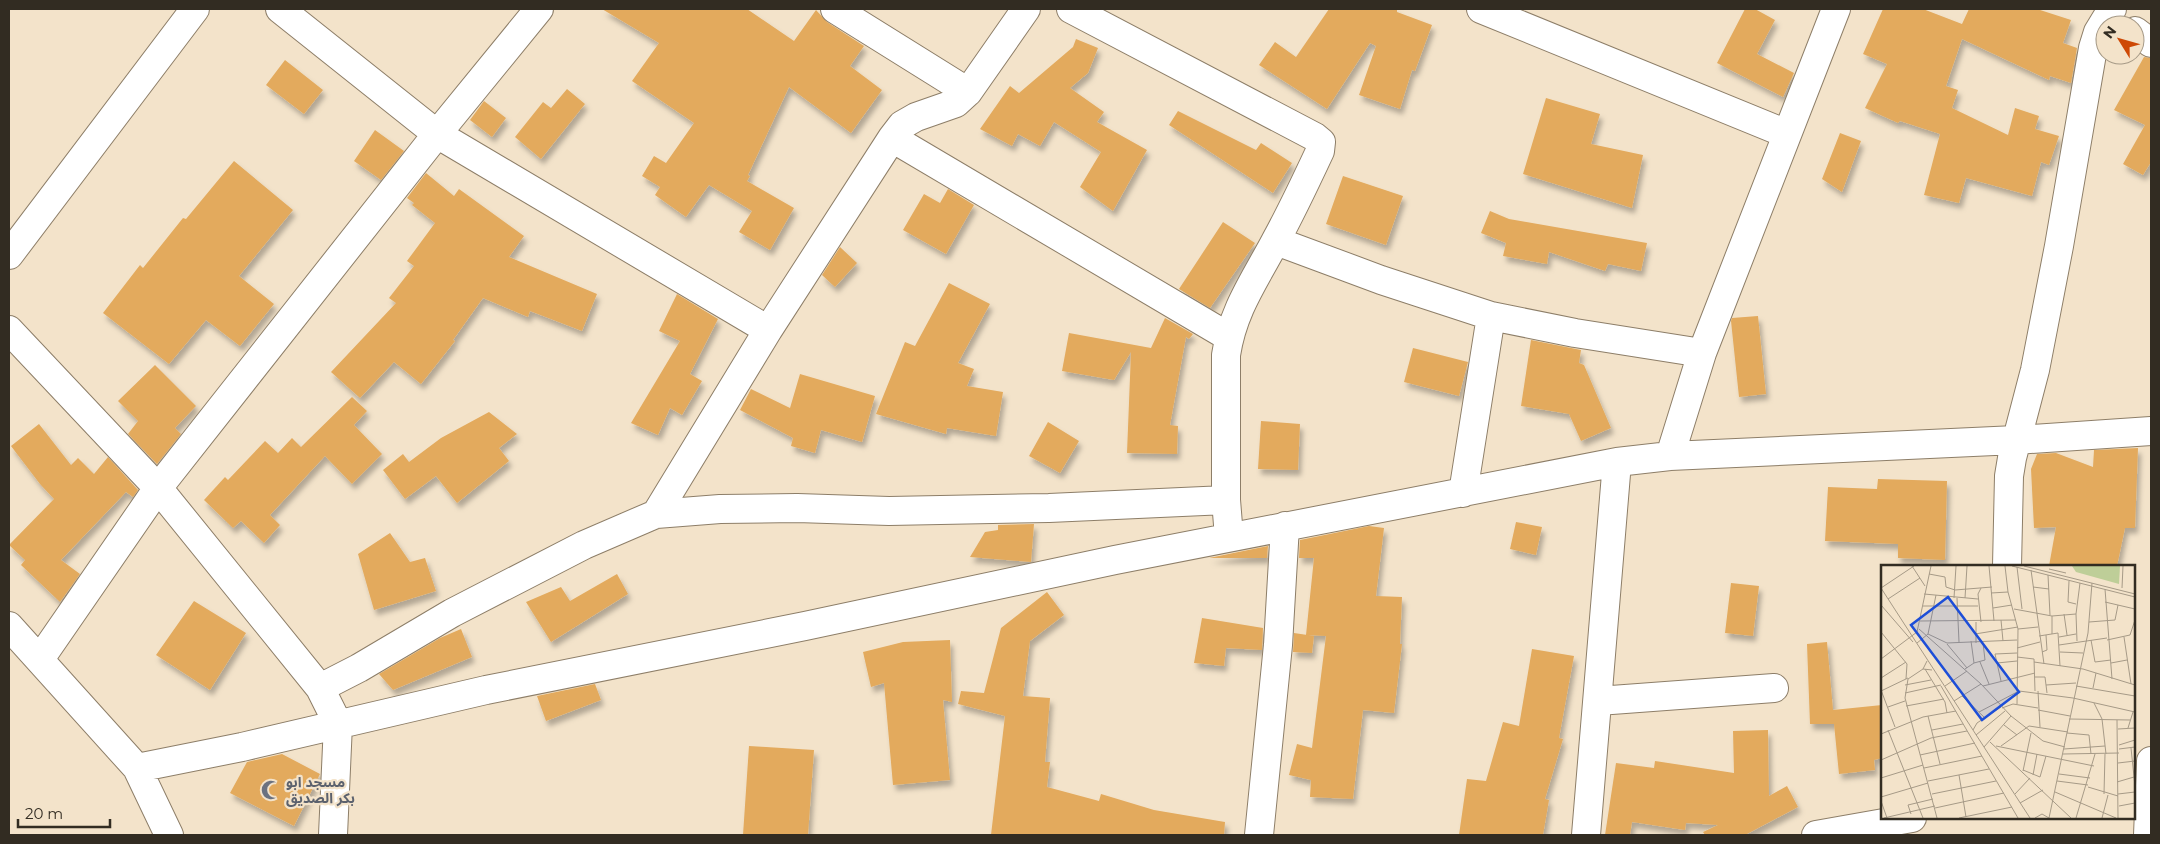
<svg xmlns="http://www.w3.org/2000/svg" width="2160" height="844" viewBox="0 0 2160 844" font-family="Montserrat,'Noto Sans Arabic',sans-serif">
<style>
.building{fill:#e3aa5d;filter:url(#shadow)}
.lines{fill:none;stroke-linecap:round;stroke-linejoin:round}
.minor-casing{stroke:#8d7e68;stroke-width:30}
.minor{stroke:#fff;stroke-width:28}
.labels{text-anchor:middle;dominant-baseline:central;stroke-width:4.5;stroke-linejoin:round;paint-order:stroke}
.worship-label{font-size:14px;font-weight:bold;fill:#5b616d;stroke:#f3e3ca;text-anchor:start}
.inset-road{fill:none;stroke:#a69a87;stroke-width:1}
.view{fill:#1d4ed8;fill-opacity:0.15;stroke:#1d4ed8;stroke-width:2.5}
.inset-edge{fill:none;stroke:#322c22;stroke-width:2.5}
</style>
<defs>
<filter id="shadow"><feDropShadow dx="3" dy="5.5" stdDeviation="2.5" flood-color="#0004"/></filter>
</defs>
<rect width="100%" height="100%" fill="#f3e3ca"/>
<path class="building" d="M 602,9 L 747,9 L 794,41 L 816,10 L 827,22 L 864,46 L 850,66 L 882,90 L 851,133 L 789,87 L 748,175 L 750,176 L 747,181 L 794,208 L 770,250 L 739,232 L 752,211 L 709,185 L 686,217 L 655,195 L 660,187 L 642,176 L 654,156 L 666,163 L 694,123 L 632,81 L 659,43 Z
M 1329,9 L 1397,9 L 1397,12 L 1432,25 L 1415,71 L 1412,70 L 1400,109 L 1359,95 L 1376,46 L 1370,43 L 1327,109 L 1259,65 L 1275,42 L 1296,57 Z
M 1745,9 L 1755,9 L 1775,20 L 1757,54 L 1794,73 L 1783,97 L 1717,63 Z
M 1883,9 L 1923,9 L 1962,24 L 1969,9 L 2037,9 L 2071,20 L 2063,43 L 2077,48 L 2071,83 L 2050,76 L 2049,80 L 1962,39 L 1946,86 L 1958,90 L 1952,108 L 2008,135 L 2015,108 L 2039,116 L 2035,129 L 2059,136 L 2049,165 L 2041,162 L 2032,196 L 1966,178 L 1959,203 L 1924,195 L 1940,134 L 1900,121 L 1898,123 L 1865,108 L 1887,64 L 1863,54 Z
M 1076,39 L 1098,48 L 1088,73 L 1070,88 L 1104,112 L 1097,122 L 1147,150 L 1113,211 L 1080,187 L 1101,152 L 1054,122 L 1040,146 L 1018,134 L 1012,146 L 980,129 L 1010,86 L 1019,93 L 1073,47 Z
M 2144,57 L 2151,58 L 2151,162 L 2143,175 L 2123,164 L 2145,125 L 2114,110 Z
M 285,60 L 323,90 L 304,114 L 266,85 Z
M 567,89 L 585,104 L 541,159 L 515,137 L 543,102 L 551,108 Z
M 1546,98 L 1600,114 L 1591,144 L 1643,155 L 1632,208 L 1523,174 Z
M 484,101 L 506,118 L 492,137 L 470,120 Z
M 1178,111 L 1256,150 L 1261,143 L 1292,163 L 1273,193 L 1169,125 Z
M 375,130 L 404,151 L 381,180 L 354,161 Z
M 1840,133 L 1861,141 L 1842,192 L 1822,179 Z
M 234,161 L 293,210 L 239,276 L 274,304 L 240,346 L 206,320 L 169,364 L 103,313 L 140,265 L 143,268 L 183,218 L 186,219 Z
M 426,173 L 454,196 L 459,189 L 524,236 L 509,257 L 597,294 L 582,331 L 530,311 L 528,317 L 483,298 L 453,340 L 455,341 L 421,384 L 394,362 L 360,398 L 331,372 L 396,303 L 389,298 L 414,266 L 407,261 L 435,223 L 412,205 L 414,203 L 407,198 Z
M 1343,176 L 1403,196 L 1386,245 L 1326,224 Z
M 948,189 L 974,205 L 946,254 L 903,230 L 924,194 L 940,203 Z
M 1490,211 L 1509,219 L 1647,243 L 1641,271 L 1608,264 L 1605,271 L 1549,252 L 1547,264 L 1503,256 L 1506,243 L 1481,233 Z
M 1223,222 L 1255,243 L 1210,308 L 1179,289 Z
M 840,247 L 857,263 L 835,287 L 822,275 Z
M 949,283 L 990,304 L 958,363 L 974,369 L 967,386 L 1003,392 L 996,436 L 947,428 L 946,434 L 876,414 L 905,342 L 915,346 Z
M 677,294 L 718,319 L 690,374 L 702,381 L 682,415 L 670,408 L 658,435 L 631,423 L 680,341 L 659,331 Z
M 1758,316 L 1766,394 L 1739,397 L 1731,321 L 1732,318 Z
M 1165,318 L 1193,334 L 1189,339 L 1186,337 L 1170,425 L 1178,426 L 1177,454 L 1127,453 L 1131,352 L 1114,380 L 1062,371 L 1069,333 L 1151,348 Z
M 1531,340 L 1581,350 L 1579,363 L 1584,365 L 1611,428 L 1581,441 L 1569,414 L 1521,406 Z
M 1413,348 L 1468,362 L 1459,396 L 1404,382 Z
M 155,365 L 196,406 L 175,428 L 181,434 L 157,464 L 128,434 L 138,421 L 118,401 Z
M 800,374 L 875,396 L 862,442 L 821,430 L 815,453 L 791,446 L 793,438 L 740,410 L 751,389 L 790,408 Z
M 352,397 L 367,411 L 354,425 L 382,454 L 352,484 L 325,456 L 270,515 L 280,525 L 264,543 L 241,521 L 233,528 L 204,500 L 225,477 L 228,480 L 265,441 L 278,453 L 292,438 L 301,447 Z
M 489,412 L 517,434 L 499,448 L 509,461 L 457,503 L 436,476 L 405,499 L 383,470 L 403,454 L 409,462 L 441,438 Z
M 1261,421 L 1300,424 L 1298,470 L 1258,469 Z
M 1048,422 L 1079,441 L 1060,473 L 1029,456 Z
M 39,424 L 71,465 L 78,458 L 94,474 L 108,457 L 138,490 L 133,497 L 126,492 L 61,560 L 80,574 L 60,602 L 21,565 L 25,560 L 9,545 L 54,499 L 40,484 L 11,446 Z
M 2138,448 L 2135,528 L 2125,528 L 2117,566 L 2049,566 L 2056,527 L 2034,528 L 2031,469 L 2037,454 L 2056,453 L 2093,467 L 2094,450 Z
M 1878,479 L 1947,481 L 1945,560 L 1898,558 L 1898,544 L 1825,541 L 1828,487 L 1877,489 Z
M 1516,522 L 1542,527 L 1536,555 L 1510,549 Z
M 1034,524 L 1031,562 L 970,557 L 985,532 L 998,530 L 998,525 Z
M 1369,526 L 1384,528 L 1376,596 L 1402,597 L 1400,644 L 1402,644 L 1394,713 L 1363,710 L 1353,799 L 1310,797 L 1311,780 L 1289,775 L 1297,744 L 1312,748 L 1326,636 L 1306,635 L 1314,558 L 1299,558 L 1300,540 Z
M 390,533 L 410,562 L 425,558 L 436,591 L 374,610 L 358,554 Z
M 1268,546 L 1267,558 L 1209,558 Z
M 617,574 L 628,594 L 551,642 L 526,602 L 561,587 L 570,601 Z
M 1731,583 L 1759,586 L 1753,636 L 1725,633 Z
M 1047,592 L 1064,615 L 1030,641 L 1023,696 L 1050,698 L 1045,762 L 1050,762 L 1047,787 L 1099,801 L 1101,794 L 1154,810 L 1225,822 L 1224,835 L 991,835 L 1005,716 L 958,704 L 961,691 L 984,693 L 1001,628 Z
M 194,601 L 246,633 L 210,690 L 156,655 Z
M 1202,618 L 1263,628 L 1262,650 L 1226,648 L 1224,666 L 1194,663 Z
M 461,629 L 472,657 L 393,690 L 379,674 L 440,638 Z
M 1294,633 L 1314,636 L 1312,653 L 1293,652 Z
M 950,640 L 952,702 L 943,700 L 950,780 L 893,785 L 884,683 L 871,687 L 863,652 L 903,642 Z
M 1827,642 L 1833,710 L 1882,705 L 1882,758 L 1874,760 L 1875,770 L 1839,774 L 1834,724 L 1810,724 L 1807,644 Z
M 1532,649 L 1574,656 L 1559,738 L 1563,739 L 1545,799 L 1549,800 L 1543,835 L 1459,835 L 1467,779 L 1486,781 L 1503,722 L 1519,726 Z
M 595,684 L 601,700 L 546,721 L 537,696 Z
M 1768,730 L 1769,796 L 1787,786 L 1798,807 L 1745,835 L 1705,835 L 1703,832 L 1718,825 L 1686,823 L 1685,830 L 1632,822 L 1630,835 L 1605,835 L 1616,763 L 1654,768 L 1655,761 L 1734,773 L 1733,731 Z
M 749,746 L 814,750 L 808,835 L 743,835 Z
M 282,754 L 320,774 L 294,826 L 230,793 L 247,762 Z"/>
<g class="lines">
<defs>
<path id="minor" d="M 280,9 L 437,134 L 768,330
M 835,9 L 968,92
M 1071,9 L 1315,137 L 1321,142 L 1320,151 C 1306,181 1292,211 1276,240 C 1255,280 1233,309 1226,355 L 1226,500 L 1229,537
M 1481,9 L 1787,134
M 2135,31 L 2151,43
M 892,138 L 1229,337
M 1276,241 L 1381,280 L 1491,316 L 1575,333 L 1702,353
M 9,255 L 195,9
M 9,330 L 158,488 L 320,688 L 338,724 L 333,835
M 1670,456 L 1702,353 L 1836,9
M 1463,493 L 1491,316
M 656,514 L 720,509 L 797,508 L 889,511 L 1049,508 L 1226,500
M 2007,566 L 2009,476 L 2012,458 L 2035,370 L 2059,246 L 2093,48 L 2098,32 L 2112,9
M 9,626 L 137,768 L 169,835
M 40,659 L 158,488 L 437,134 L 539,9
M 320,688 L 359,668 L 452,613 L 584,545 L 656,514 L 768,330 L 892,138 L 902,125 L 916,117 L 956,103 L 968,92 L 1026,9
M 1598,701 L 1774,688
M 137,768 L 242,747 L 486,690 L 805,626 L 1115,560 L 1617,462 L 1670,456 L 2016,440 L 2151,431
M 1259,835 L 1278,645 L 1285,526
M 1586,835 L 1617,462
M 1816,835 L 1912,818
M 2148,835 L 2151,761"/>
</defs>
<use href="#minor" class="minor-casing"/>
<use href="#minor" class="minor"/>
</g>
<defs>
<symbol id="mosque-bare" viewBox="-9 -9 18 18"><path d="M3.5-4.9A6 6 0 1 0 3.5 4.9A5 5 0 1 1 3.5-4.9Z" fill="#6b7280" stroke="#f3e3ca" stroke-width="2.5" paint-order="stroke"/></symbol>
</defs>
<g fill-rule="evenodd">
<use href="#mosque-bare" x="257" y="776" width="28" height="28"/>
</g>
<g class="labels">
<g class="worship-label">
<text x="286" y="782">مسجد ابو<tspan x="286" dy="16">بكر الصديق</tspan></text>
</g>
</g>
<g transform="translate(1881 565)">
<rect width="254" height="254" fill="#f3e3ca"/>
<path d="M 191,1 L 239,1 L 238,19 L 195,7 Z" fill="#bece98"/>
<path class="inset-road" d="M 31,1 L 44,21M 108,1 L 113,56M 124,1 L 127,27 L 137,64 L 136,139M 131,1 L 254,32M 143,1 L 254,29M 136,2 L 141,44M 168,4 L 185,8M 150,5 L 163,99M 48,9 L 64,12 L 65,22 L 74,25 L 111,22M 167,10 L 169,50M 188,16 L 187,37 L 195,39M 152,22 L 168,24M 0,23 L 33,1M 0,23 L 149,253M 100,23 L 97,29 L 100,57M 241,23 L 242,1M 224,24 L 231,114M 110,28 L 127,27M 43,29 L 97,34M 73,33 L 75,1M 76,33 L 78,77M 84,33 L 86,1M 7,34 L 39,13M 224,37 L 254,44M 0,40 L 32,77M 42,41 L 97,41M 112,43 L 131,40M 133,44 L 171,51 L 195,49M 183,49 L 186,70M 120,55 L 122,76M 39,56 L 135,55M 208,57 L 234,55 L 237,40M 38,64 L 100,119 L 130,151 L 162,176 L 184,182M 137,64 L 157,62M 0,67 L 26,99 L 25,114M 47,69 L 66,78 L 136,75M 94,69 L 137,62M 171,69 L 171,51M 158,71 L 177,68 L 179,101M 178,72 L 195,69M 243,72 L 250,119M 210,75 L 214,97 L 230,95M 226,75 L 249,70 L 254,55M 90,76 L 93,98M 196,76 L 195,49 L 199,18M 36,78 L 47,69 L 55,30M 95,78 L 95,57M 66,79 L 86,103M 178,80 L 226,73M 136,83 L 159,77M 161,87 L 166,85 L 165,70M 179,87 L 202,88M 136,92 L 153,94 L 154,126M 0,94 L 36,67 L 50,1M 46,96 L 42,104 L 51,105M 99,97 L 108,119M 153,97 L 202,104 L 254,120M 116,98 L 136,96M 230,98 L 246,95M 42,104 L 27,114 L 24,133 L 56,253M 44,104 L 64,137 L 66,148M 84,104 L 93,98 L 104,95 L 102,78M 154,112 L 164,112 L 166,128M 0,113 L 25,97M 120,116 L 114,89 L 136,88M 24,120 L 50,115M 165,120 L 195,118M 60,121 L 137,253M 64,121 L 86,106M 102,121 L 154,108M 195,121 L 254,131M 212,123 L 215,108M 0,125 L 14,162M 0,126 L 27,113M 157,126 L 159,162M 24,128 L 60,120M 81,131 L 104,153M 73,136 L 100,119M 213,138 L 221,154 L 225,189M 25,141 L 63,134M 7,142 L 24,136M 121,143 L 132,139 L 157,143M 157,145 L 189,151M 98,147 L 138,126 L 192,133 L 254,147M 47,151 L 59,199M 188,154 L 249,155M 236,155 L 237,253M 123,160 L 136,170M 247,163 L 252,147M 237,164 L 254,163M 7,165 L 42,253M 51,165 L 82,159M 92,165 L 96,158 L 120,142M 186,168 L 208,170 L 210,189M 0,169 L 42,152 L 75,146M 95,170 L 124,146M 109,177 L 190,253M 238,180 L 254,175M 115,181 L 213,201M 120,181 L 148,161 L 187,167M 103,182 L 130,151M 250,183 L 254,221M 183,184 L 224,181M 238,184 L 254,182M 182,189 L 238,188M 39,190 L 94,178M 0,195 L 50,173 L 86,166M 237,198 L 254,196M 43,203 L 101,191M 142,205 L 159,212 L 165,191M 142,206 L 150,168M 178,209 L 209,213M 78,210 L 85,252M 152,210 L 156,189M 0,213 L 42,200M 47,216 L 108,204M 176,216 L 207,220M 236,217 L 253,212M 207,222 L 237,231M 174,227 L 235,253M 51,229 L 115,216M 134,229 L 149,213M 223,229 L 224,189M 237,229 L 254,227M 0,232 L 47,218M 0,236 L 6,253M 139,238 L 162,225M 238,241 L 254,238M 54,243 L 123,228M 30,249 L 27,240 L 52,234M 3,253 L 54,241M 78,253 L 131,242M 154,253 L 161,249 L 168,253M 168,253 L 207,68 L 211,18M 195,253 L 214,189M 221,253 L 227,230"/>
<path class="view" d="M 67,32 L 138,127 L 101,155 L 30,60 Z"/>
<rect width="254" height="254" class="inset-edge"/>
</g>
<rect width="2160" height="844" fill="none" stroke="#322c22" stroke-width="20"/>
<g transform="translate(2120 40) rotate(307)"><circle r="24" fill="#f3e3ca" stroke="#a69a87"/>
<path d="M0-4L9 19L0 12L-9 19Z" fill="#ce4905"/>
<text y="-8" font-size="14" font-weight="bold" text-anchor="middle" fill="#322c22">N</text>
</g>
<path d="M18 819v8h92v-8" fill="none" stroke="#322c22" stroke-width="2.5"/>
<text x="25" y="819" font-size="15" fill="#322c22" stroke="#f3e3ca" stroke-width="4" paint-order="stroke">20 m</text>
</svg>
